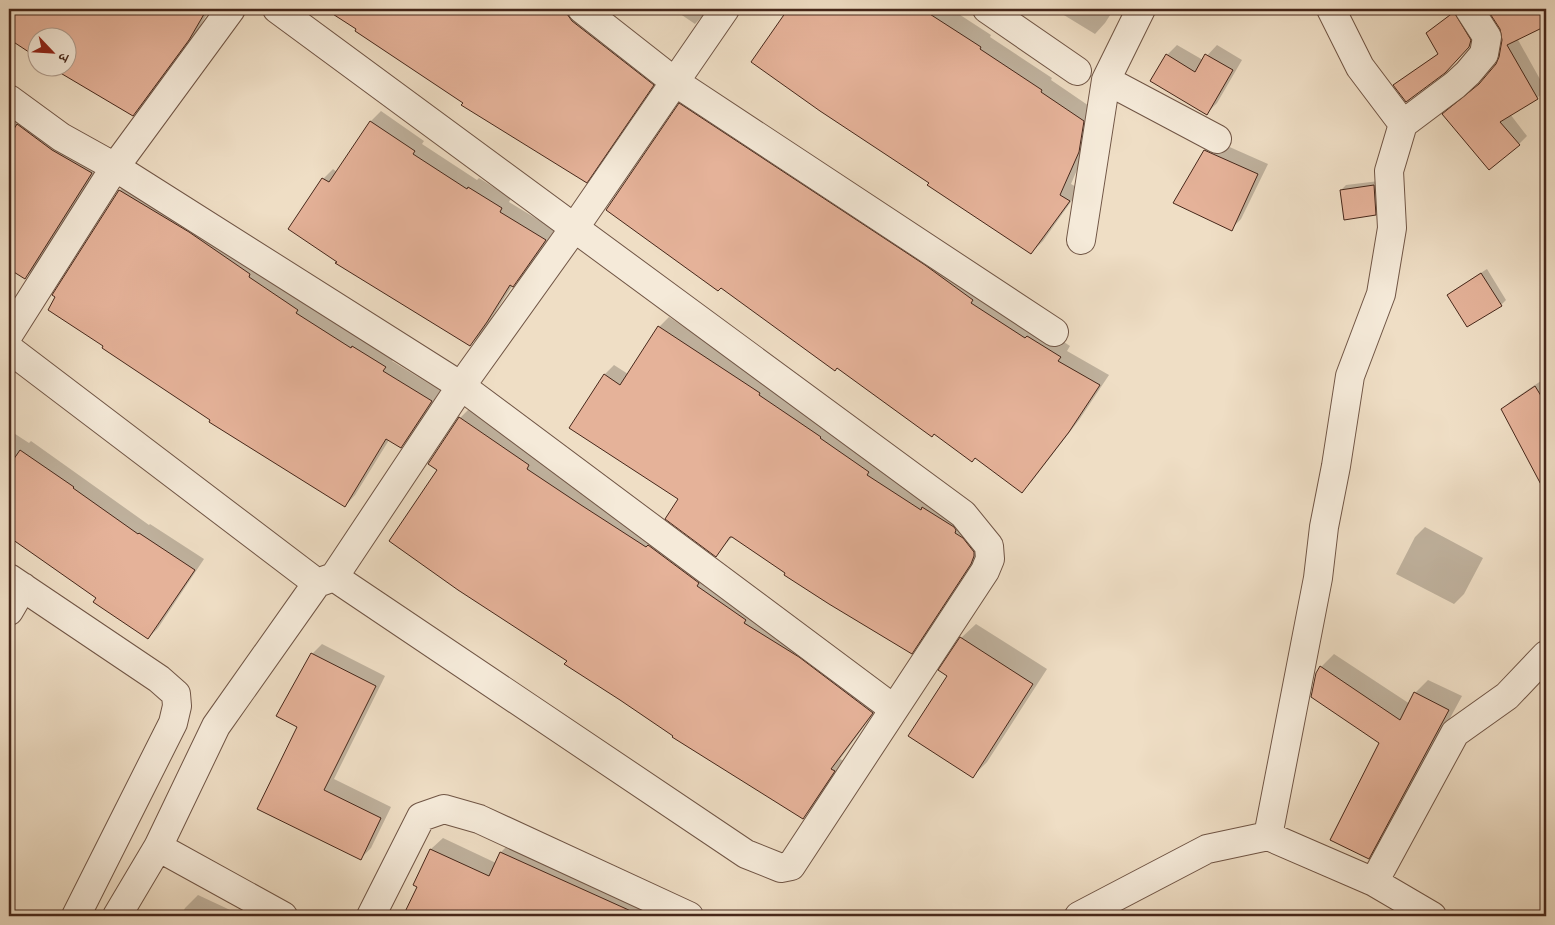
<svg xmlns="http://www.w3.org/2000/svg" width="1555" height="925" viewBox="0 0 1555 925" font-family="Cardo,'Noto Serif Devanagari',serif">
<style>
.shadow{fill:#0003}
.building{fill:#e5b299;stroke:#46271a}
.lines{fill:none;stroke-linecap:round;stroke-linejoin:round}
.street-casing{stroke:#705545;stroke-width:30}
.street{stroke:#f5ead9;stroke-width:28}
</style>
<rect width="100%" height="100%" fill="#efdec5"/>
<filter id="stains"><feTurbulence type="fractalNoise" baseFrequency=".004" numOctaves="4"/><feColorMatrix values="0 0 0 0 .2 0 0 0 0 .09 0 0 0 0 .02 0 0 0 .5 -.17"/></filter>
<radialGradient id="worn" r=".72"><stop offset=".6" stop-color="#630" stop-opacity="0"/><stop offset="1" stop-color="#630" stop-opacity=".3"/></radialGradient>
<path class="shadow" d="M 9,9 L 210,9 L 199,28 L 143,105 L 133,115 L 57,68 L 68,68 L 68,38 L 38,38 L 38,56 L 9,38 Z
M 328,9 L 581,9 L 663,74 L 596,171 L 586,181 L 464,103 Z
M 673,9 L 709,9 L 695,24 Z
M 790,9 L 951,9 L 991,35 L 990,37 L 1052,78 L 1051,80 L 1095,110 L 1090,139 L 1071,184 L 1080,189 L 1043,241 L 1031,253 L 931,182 L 753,62 Z
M 1054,9 L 1114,9 L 1105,23 L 1095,34 Z
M 1459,9 L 1474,41 L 1444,72 L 1395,85 L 1439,53 L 1428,33 Z
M 1489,9 L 1546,9 L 1546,24 L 1517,38 L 1546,90 L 1537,98 L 1510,114 L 1527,136 L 1519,144 L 1452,106 L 1484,80 L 1497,65 L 1504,40 L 1501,28 Z
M 1177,45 L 1203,60 L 1217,45 L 1242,60 L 1217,103 L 1207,113 L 1167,55 Z
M 690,94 L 1070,346 L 1067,351 L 1109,375 L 1079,420 L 1032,481 L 1022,491 L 680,104 Z
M 9,100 L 102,163 L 35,267 L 25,278 L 9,268 Z
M 381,111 L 424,141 L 422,144 L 477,180 L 479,178 L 511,198 L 509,202 L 555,230 L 523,275 L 513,285 L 480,335 L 470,345 L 323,179 L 333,169 L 337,172 L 371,121 Z
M 1216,141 L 1268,164 L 1241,219 L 1231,229 L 1205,151 Z
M 130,180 L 395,357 L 392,361 L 441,391 L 411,437 L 401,447 L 389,440 L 355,495 L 345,506 L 212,420 L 105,345 L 54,295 L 120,190 Z
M 1379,181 L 1380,209 L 1375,214 L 1341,190 L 1346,185 Z
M 1487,269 L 1506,300 L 1501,305 L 1449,295 L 1454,290 Z
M 669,317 L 769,383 L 931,500 L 981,552 L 921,643 L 911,653 L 732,537 L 716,555 L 604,375 L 614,365 L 628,374 L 659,327 Z
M 1544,379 L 1546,383 L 1546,492 L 1503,409 L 1511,401 Z
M 470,408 L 882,702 L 840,759 L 844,761 L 813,807 L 803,817 L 675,736 L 568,660 L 439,470 L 460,418 Z
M 9,430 L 29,443 L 31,441 L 149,525 L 150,524 L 204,559 L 158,628 L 148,638 L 98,598 L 9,536 Z
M 1425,527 L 1483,558 L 1464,594 L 1454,604 L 1396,574 L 1415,537 Z
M 976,624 L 1047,669 L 987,762 L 973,776 L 949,675 L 961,638 Z
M 322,644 L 385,676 L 334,779 L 391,807 L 371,848 L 361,858 L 259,809 L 299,726 L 312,654 Z
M 1334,654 L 1410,704 L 1415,693 L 1428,680 L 1462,696 L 1382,844 L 1368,858 L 1381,742 L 1321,667 Z
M 443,838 L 496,863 L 501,852 L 512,841 L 665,916 L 491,916 L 481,912 L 479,916 L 404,916 L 418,886 L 415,885 L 431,849 Z
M 198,895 L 243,916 L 181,916 L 185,908 Z"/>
<path class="building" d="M 9,9 L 207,9 L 189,40 L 133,116 L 52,68 L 68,68 L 68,38 L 38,38 L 38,58 L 9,39 Z
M 325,9 L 560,9 L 567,14 L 572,21 L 654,85 L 587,183 L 461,105 L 463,103 L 355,31 L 356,29 Z
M 788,9 L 922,9 L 981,47 L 980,49 L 1042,90 L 1041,92 L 1084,121 L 1079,152 L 1060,195 L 1070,201 L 1031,254 L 927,185 L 929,183 L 820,111 L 751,62 Z
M 1487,9 L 1546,9 L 1546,26 L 1507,45 L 1538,99 L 1500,122 L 1520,145 L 1489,170 L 1442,114 L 1479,84 L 1496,64 L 1499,57 L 1502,40 L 1500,29 Z
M 1454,12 L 1471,40 L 1469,47 L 1445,73 L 1406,102 L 1393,85 L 1438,54 L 1426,33 Z
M 1166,54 L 1195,72 L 1205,54 L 1233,70 L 1207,115 L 1150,81 Z
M 679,103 L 925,265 L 973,300 L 971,303 L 1025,338 L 1027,336 L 1061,357 L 1058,361 L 1100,385 L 1069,432 L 1022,493 L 975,458 L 972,462 L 934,434 L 932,437 L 837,368 L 835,371 L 721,288 L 718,291 L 606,210 Z
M 370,121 L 415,151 L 413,154 L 467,189 L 468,187 L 502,208 L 500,212 L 546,240 L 513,287 L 510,285 L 487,322 L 470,346 L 335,263 L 337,262 L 288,229 L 322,178 L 329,182 Z
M 17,124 L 52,150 L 92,173 L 25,279 L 9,269 L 9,137 Z
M 1204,150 L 1258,174 L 1232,231 L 1173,203 Z
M 1374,185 L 1376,215 L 1344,220 L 1340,190 Z
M 119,190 L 189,232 L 250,274 L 249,277 L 298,310 L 296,313 L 351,348 L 352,346 L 386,367 L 383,371 L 432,401 L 401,448 L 386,439 L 345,507 L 209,422 L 210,420 L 102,348 L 103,346 L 48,310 L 55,297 L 52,295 Z
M 1481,273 L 1502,306 L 1467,327 L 1447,295 Z
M 658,326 L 760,393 L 759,395 L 821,437 L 820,438 L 869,472 L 867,475 L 921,510 L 922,507 L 954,527 L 956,530 L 955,533 L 963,538 L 974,552 L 974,556 L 971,564 L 912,654 L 829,604 L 784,575 L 785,573 L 732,537 L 730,537 L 716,557 L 665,519 L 678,499 L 569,428 L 604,374 L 620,385 Z
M 1535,386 L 1546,404 L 1546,494 L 1501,409 Z
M 459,417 L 529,465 L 527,469 L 581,505 L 646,547 L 648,545 L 699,583 L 697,586 L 746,620 L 744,623 L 799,657 L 873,713 L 831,769 L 835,771 L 803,819 L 672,737 L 673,736 L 620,700 L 564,664 L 567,661 L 458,590 L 389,541 L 437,470 L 428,464 Z
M 20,450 L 74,487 L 73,488 L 138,534 L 139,533 L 195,570 L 148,639 L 93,602 L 96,598 L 9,537 L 9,466 Z
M 960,637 L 1033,684 L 973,778 L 908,736 L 947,676 L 938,670 Z
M 311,653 L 376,686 L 324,790 L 381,818 L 361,860 L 257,809 L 297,727 L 276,716 Z
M 1320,666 L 1400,720 L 1414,692 L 1449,710 L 1369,859 L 1330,840 L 1379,743 L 1311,697 L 1316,673 Z
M 430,849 L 489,876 L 500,852 L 642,916 L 403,916 L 417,887 L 413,885 Z"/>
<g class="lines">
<defs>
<path id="street" d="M 277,9 L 963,514 L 989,546 L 990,559 L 985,571 L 791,866 L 781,868 L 746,854 L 334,577
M 582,9 L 675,82 L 1054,332
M 987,9 L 1077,71
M 1141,9 L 1106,80 L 1217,139
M 9,99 L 61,137 L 115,167 L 461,386 L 894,709
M 1403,124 L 1455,85 L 1468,73 L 1484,54 L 1487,37 L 1469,9
M 1081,240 L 1106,80
M 9,334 L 115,167 L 231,9
M 9,349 L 317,583
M 9,578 L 159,679 L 176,694 L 177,706 L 173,723 L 76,916
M 9,611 L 23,587
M 1268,836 L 1374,882 L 1455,733 L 1507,696 L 1546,655
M 158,847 L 283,916
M 1374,882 L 1432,916
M 117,916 L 158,847 L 216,726 L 317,583 L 334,577 L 461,386 L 575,227 L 725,9
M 371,916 L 421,817 L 444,809 L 479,819 L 689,916
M 1079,916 L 1207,849 L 1268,836 L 1318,578 L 1324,527 L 1336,466 L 1350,376 L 1381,294 L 1392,228 L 1389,171 L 1403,124 L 1360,67 L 1331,9"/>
</defs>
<use href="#street" class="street-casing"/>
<use href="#street" class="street"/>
</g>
<rect width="1555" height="925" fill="none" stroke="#efdec5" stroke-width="30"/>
<rect x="10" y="10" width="1535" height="905" fill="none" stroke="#46271a" stroke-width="2.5"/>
<rect x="15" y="15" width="1525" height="895" fill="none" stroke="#46271a"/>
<g transform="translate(52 52) rotate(115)"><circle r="24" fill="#f5ead9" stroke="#af9c8d"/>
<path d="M0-4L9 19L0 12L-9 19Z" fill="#8f2418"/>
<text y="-8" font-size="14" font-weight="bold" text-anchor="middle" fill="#46271a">उ</text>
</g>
<rect width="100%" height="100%" filter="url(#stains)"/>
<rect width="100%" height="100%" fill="url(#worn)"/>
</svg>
